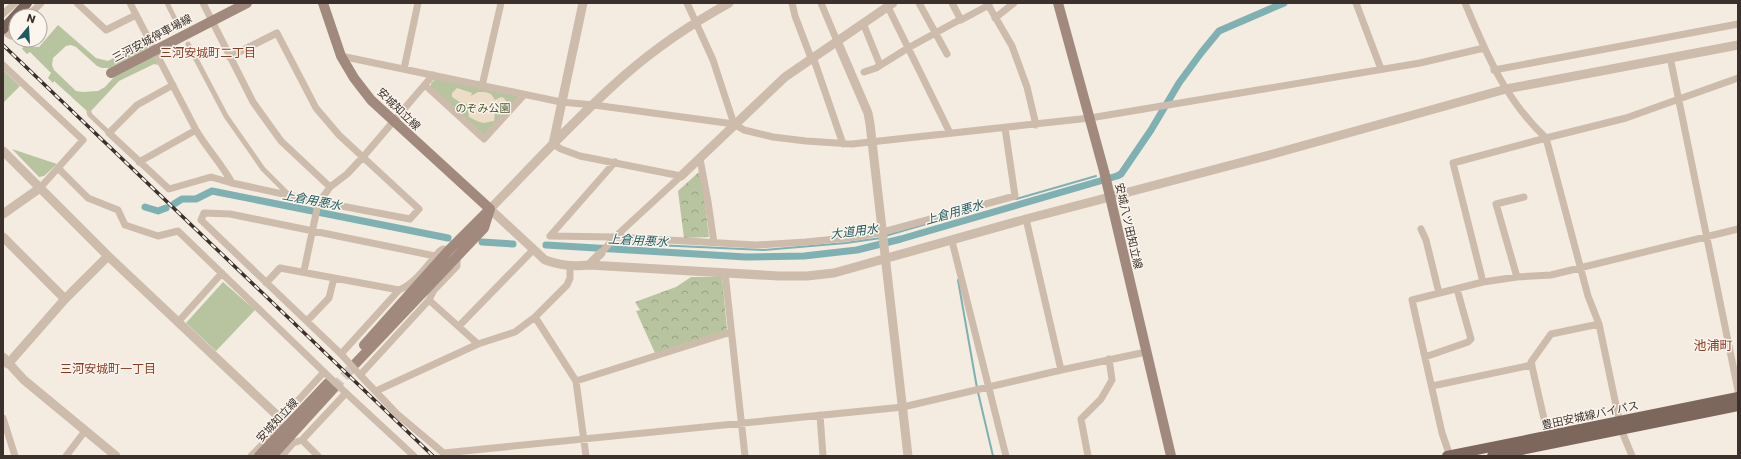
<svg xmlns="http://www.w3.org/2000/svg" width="1741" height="459" viewBox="0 0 1741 459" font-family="Poppins,'Noto Sans JP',sans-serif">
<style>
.forest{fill:url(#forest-crowns)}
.park{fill:#b8c4a0}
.plaza{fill:#ecdcc8}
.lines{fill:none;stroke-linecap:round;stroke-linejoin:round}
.stream{stroke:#7fb0b2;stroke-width:2}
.canal{stroke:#7fb0b2;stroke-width:7}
.secondary-tunnel{stroke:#cfc6bd;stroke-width:10;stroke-dasharray:10 5;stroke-linecap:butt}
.pedestrian{stroke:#cdbbac;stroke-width:5}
.minor{stroke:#cdbbac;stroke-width:7}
.tertiary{stroke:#cdbbac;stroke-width:9}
.secondary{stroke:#a18a7d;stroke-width:10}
.primary{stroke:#7d675c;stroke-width:10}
.rail-casing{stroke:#3b302b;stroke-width:3.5}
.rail{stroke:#fbf5ee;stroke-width:2;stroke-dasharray:6;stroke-linecap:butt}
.minor-bridge{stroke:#cdbbac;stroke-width:7}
.labels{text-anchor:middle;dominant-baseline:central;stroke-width:3;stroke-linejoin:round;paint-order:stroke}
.street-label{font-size:11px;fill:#3b302b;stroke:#fbf5ee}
.park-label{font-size:11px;fill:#4a5a2e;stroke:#fbf5ee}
.neighbourhood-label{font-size:12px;fill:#8c3b22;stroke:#fbf5ee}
.water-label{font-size:12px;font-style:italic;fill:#1f5a5e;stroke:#fbf5ee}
.quarter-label{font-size:13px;fill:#8c3b22;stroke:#fbf5ee}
</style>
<defs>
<pattern id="forest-crowns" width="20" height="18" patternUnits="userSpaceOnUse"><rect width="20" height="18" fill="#b8c4a0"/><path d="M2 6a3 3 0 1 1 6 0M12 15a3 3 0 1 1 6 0" fill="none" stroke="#97a083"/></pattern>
</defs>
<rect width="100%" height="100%" fill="#f4ebe1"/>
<path class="forest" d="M 701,170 L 709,237 L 684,238 L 678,191 Z
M 691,277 L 722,277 L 727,330 L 655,353 L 636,311 L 640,310 L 635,302 L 676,287 Z"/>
<path class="park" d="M 58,25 L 96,58 L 108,61 L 143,43 L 145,38 L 148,45 L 148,48 L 109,68 L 102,68 L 97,66 L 76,47 L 71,45 L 66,46 L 53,58 L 52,65 L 54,70 L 76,91 L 83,92 L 98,91 L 105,87 L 115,76 L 151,57 L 155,57 L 158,65 L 154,64 L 119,81 L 91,111 L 88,112 L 54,81 L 53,83 L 48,78 L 51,73 L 30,52 L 27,54 L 22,49 L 24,46 L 39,47 Z
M 3,70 L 20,86 L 3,103 Z
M 437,78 L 518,96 L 518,98 L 486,134 L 482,134 L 431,87 L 431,83 Z
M 12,149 L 57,164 L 44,176 L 39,177 Z
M 223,282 L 255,310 L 216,351 L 186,323 Z"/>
<path class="plaza" d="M 457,88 L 472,93 L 471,96 L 478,92 L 485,92 L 491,94 L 495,100 L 501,97 L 504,98 L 509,106 L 507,110 L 495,112 L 494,121 L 483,123 L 477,121 L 469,117 L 467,103 L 464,107 L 464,105 L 452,97 L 452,93 Z"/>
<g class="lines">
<path class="stream" d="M 1016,199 L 1096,176
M 885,236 L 940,220
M 612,243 L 764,250 L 846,243 L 881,238
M 958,280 L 977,388 L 993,456"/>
<path class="canal" d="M 174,204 L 182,199 L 196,199 L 212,191 L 448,238
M 145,207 L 158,211 L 166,208
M 482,242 L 513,244
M 546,245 L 746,257 L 804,256 L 857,250 L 901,239 L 1117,176 L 1121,174 L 1151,130 L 1179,83 L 1201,53 L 1219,31 L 1284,3"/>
<path class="secondary-tunnel" d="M 334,388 L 356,363"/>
<path class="pedestrian" d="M 167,3 L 179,27
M 188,44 L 226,116 L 263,169 L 289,195
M 89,112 L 90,115 L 109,133"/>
<path class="minor" d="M 77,3 L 106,30 L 136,15
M 130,3 L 196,130 C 207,149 222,164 232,183
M 203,3 L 253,102 L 281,141 L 330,187
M 687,3 L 713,60 L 734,124
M 792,3 L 795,16 L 811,58
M 821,3 L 837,41
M 919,3 L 947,54
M 952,3 L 961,20 L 989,5
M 987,3 L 1012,46 L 1027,87 L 1036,125
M 1356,3 L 1381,69
M 1465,3 C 1486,53 1505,100 1546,138 L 1588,296 L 1599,324 L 1621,429 L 1632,456
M 888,7 L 950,133
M 3,14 L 15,3
M 28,16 L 41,3
M 995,18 L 1014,3
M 863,23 L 880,65
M 3,31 L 11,36 L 16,31
M 341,56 L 561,102 L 594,105 L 734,124 L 744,130 L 773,137 L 806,141 L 852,144 L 1090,118 L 1420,63 L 1484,48
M 813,57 L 843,144
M 1670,57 L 1738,390
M 3,65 L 83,140 L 40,188
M 404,69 L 418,3
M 1494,70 L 1738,24
M 864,72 L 876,68 L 908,48 L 961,19
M 173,85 L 137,105 L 109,133 L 169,189 L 211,177 L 232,183 L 320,202 L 410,219 L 419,209 L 339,135 L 316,108 L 277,33 L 229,57
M 425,85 L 484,139 L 524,95
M 482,86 L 501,3
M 553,144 L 561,149 L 580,156 L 681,176
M 700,159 L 708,202 L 714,243
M 139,162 L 196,130
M 615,162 L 550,236 L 615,237 L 756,245 L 806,242 L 857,237 L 883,232 L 1015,196 L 1005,128
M 58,168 L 88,198 L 118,210 L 125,225 L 158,236 L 178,231 L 324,372 L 281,419 L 277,430 L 251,456
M 1026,219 L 1061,370
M 1421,229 L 1426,240 L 1439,293
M 952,241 L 1006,456
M 601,253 L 615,237 L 681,176
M 435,256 L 230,214 L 204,213 L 201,220 L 341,354 L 399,290 C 414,284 424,269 434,258 C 437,254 439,251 443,249 L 449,250
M 304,271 L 318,204 L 330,187 L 347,174 L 363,157 L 433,75
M 725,273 L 745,456
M 1517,277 L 1496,204 L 1524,197
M 1483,282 L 1453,163 L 1546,138 L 1626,118 L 1738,78
M 266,283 L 280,268 L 399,290
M 429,300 L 478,344
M 535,317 L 576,381 L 586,456
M 307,321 L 329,298 L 334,278
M 178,322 L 222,273
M 459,326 L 534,249
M 1425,357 L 1468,342 L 1471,339 L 1457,289
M 576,381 L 731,332
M 1432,386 L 1532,365
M 376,391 L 478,344 L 515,332 L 535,317 L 567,285 L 570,278 L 570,265
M 820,415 L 823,456
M 3,418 L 15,456
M 1548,436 L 1531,362 L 1551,334 L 1599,324
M 302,440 L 318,456
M 444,453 L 903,407 L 1061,370 L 1146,352
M 66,456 L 85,431
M 282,456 L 293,443 L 302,440 L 346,393 L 414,456
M 447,456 L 397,414 L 360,375 L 429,300 L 434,290 L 457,266 L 457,256
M 1088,456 L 1081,419 L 1101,399 L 1112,380 L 1109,359
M 1450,456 L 1442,433 L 1412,300 L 1483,282 L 1517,277 L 1551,275 L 1738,229"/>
<path class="tertiary" d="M 729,3 C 693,23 657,47 626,74 C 578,116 534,164 490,209 L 545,260 C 559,265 574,267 589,265 L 779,276 L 807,276 L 834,273 L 1026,219 L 1273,154 L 1506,89 L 1738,45
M 837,41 L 868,113 L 870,124 L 908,456
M 553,144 L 583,3
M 3,151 L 108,256 L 281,419
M 681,176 L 785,77 L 893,3
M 3,214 L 40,188
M 3,237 L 65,299
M 589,265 L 601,253
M 3,357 L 24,380 L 116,456
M 8,364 L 65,299 L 108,256"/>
<path class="secondary" d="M 323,3 L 341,56 L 354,78 L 371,100 L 490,209
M 1058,3 L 1104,171 L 1171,456
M 111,73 L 247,3
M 364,345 L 449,250 L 489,210
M 356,363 L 484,228 L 490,209
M 259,456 L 328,383
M 272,456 L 334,388"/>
<path class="primary" d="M 3,29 L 27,3
M 1447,456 L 1738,397
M 1492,456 L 1738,406"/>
<defs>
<path id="rail" d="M 3,45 L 433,456"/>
</defs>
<use href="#rail" class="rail-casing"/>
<use href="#rail" class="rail"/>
<path class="minor-bridge" d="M 341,354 L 360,375
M 324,372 L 346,393"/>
</g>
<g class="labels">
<g class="street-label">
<text transform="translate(152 38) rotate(-28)">三河安城停車場線</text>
<text transform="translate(399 109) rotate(44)">安城知立線</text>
<text transform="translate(1129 226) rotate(77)">安城八ツ田知立線</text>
<text transform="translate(1590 415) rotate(-12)">豊田安城線バイパス</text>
<text transform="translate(277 420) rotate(-47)">安城知立線</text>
</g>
<g class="park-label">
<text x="483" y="108">のぞみ公園</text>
</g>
<g class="neighbourhood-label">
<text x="208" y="52">三河安城町二丁目</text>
<text x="108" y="368">三河安城町一丁目</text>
</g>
<g class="water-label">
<text transform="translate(312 200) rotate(11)">上倉用悪水</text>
<text transform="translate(954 212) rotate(-16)">上倉用悪水</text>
<text transform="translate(854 231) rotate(-7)">大道用水</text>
<text transform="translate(638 240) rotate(3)">上倉用悪水</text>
</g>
<g class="quarter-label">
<text x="1713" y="345">池浦町</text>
</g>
</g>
<rect width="1741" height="459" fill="none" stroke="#3b302b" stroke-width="8"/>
<g transform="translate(28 28) rotate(18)"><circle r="19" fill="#fbf5ee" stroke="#aea6a0"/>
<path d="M0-3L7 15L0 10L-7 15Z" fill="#1f5a5e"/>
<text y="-6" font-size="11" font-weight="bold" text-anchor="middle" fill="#3b302b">N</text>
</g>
</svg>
